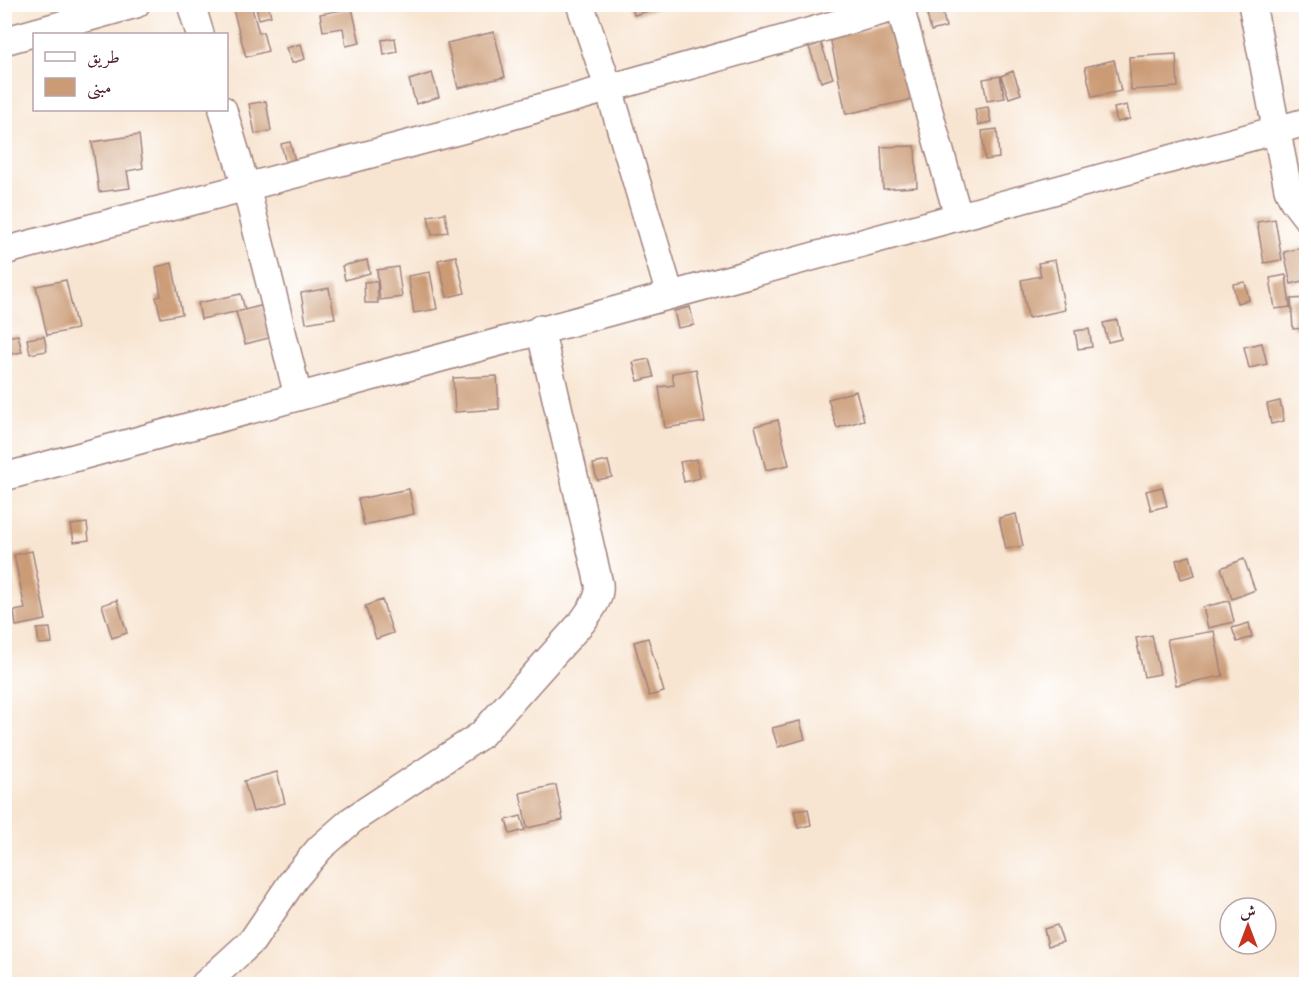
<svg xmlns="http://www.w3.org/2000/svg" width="1311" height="989" viewBox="0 0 1311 989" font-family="'IM FELL Double Pica',Amiri,serif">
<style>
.building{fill:#cb9b76}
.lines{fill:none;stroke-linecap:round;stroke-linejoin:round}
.street-casing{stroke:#a1827e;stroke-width:30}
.street{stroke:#fff;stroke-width:27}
</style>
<rect width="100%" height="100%" fill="#fff"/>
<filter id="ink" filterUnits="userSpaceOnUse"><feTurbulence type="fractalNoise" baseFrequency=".0167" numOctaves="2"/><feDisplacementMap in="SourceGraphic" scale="12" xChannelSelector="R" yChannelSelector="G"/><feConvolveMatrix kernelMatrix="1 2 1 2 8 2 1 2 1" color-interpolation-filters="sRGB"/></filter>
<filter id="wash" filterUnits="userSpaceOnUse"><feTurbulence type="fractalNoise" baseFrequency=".008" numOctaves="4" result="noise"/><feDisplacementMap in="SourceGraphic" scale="24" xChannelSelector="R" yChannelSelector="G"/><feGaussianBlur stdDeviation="1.35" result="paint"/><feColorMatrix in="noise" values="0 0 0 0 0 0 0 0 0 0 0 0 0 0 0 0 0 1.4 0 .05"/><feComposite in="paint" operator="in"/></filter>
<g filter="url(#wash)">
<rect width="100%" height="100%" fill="#f8e5d1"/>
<g id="blocks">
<path class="building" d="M 255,4 L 268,4 L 271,16 L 259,19 Z
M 631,4 L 663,4 L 663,7 L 634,15 Z
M 240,5 L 251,5 L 259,33 L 263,32 L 268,51 L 246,57 L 232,6 Z
M 941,6 L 946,27 L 931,31 L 926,10 Z
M 352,8 L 360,43 L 346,46 L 343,28 L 323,31 L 320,14 Z
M 911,19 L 915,99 L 846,114 L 830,37 Z
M 494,32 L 505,77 L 458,88 L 447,43 Z
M 395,38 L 397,52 L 384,55 L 382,40 Z
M 821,43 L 833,78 L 821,82 L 809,47 Z
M 301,44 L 305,59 L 292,63 L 286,48 Z
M 1176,54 L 1178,87 L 1131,90 L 1129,57 Z
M 1114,60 L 1121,91 L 1092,97 L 1085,67 Z
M 1013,71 L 1021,94 L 1009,98 L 1001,76 Z
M 432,73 L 439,97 L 416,104 L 409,80 Z
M 1000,76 L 1005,98 L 987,101 L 983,79 Z
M 266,101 L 271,131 L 255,134 L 249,104 Z
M 1127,105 L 1130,119 L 1117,122 L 1114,108 Z
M 988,107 L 991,122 L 978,125 L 975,109 Z
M 997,129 L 999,158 L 985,160 L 982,131 Z
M 139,135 L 143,168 L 127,171 L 130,188 L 99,192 L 92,142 Z
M 290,142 L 295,161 L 286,164 L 281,144 Z
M 915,146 L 917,187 L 883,189 L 881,147 Z
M 445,213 L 448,232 L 432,235 L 428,216 Z
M 1275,219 L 1282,260 L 1264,263 L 1257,222 Z
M 1306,247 L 1306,280 L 1291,284 L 1284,252 Z
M 456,256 L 465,293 L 447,297 L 438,260 Z
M 367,260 L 370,273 L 345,280 L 342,266 Z
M 1055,260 L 1065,310 L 1028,318 L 1021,280 L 1041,276 L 1038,263 Z
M 172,263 L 182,314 L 161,318 L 156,297 L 161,296 L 156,267 Z
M 398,267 L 402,297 L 380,300 L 377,270 Z
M 430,272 L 437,309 L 414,313 L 408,276 Z
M 1286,275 L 1290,307 L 1275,309 L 1270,278 Z
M 66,280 L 77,329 L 47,335 L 36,286 Z
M 377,281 L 378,303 L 365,303 L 364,282 Z
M 1245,282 L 1249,300 L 1237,303 L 1233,284 Z
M 329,288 L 335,318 L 306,323 L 301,293 Z
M 241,294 L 245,310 L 201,319 L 198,303 Z
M 1306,298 L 1306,328 L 1293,329 L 1291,299 Z
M 264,305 L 273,337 L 245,344 L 236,312 Z
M 690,307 L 694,325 L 678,328 L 674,311 Z
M 1117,320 L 1121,339 L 1108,342 L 1103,323 Z
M 1089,329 L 1092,347 L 1078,349 L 1075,331 Z
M 18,335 L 22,352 L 6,355 L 5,337 Z
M 44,336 L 47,351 L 30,354 L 27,339 Z
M 1262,343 L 1267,364 L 1249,368 L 1244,347 Z
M 649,359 L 654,377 L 638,381 L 633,362 Z
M 696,369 L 705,422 L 665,428 L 659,387 L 674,385 L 672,373 Z
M 497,376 L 499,409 L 455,412 L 453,378 Z
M 856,391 L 864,420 L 837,428 L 828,399 Z
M 1280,401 L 1284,421 L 1271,424 L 1267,404 Z
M 778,420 L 789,465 L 766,470 L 755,426 Z
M 697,459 L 700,478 L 684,482 L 680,462 Z
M 608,461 L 612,477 L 597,480 L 593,464 Z
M 1162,487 L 1167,506 L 1151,510 L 1146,491 Z
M 409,489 L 414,514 L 364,525 L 358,499 Z
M 1016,514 L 1023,546 L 1006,549 L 999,518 Z
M 87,523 L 89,540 L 74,542 L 71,525 Z
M 32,551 L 46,620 L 16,626 L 14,611 L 25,609 L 14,555 Z
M 1190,556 L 1195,575 L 1181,579 L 1176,560 Z
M 1244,559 L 1255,590 L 1232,599 L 1221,568 Z
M 117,600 L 127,633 L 112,638 L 102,605 Z
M 382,600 L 393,633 L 376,639 L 365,606 Z
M 1229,601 L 1234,622 L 1208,628 L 1203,607 Z
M 1249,623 L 1252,637 L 1237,642 L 1232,628 Z
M 50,628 L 52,643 L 39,644 L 37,629 Z
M 1214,631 L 1223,676 L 1176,685 L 1167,639 Z
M 1152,635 L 1160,674 L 1144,677 L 1136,638 Z
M 648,638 L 664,692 L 649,696 L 634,642 Z
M 800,721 L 805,739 L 778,747 L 772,728 Z
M 277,772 L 285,803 L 253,812 L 244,781 Z
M 556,785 L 563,820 L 527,828 L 520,793 Z
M 808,809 L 811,825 L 798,828 L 794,811 Z
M 521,816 L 525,830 L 510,834 L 506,820 Z
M 1057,925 L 1063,942 L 1048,946 L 1044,929 Z"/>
</g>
</g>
<g filter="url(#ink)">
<use href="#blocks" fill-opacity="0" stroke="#a1827e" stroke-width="1.5"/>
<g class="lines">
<defs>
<path id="street" d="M 191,4 L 200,34
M 580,4 L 609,89 L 670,295
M 899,4 L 958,216
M 1252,4 L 1288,189 L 1293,200 L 1306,217
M 4,41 L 136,4
M 223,110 L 246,187 L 298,396
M 4,251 L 465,129 L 907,4
M 4,477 L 1306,122
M 205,984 L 252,941 L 294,879 L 320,848 L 352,820 L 481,735 L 583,621 C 591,609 601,598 599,584 L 540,329"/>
</defs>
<use href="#street" class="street-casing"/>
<use href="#street" class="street"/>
</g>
</g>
<rect width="1311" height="989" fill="none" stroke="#fff" stroke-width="24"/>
<rect x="33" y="33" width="195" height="78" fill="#ffffff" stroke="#b7a5aa" stroke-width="1.5"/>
<rect x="45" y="52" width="30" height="9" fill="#ffffff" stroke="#b7a5aa" stroke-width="1.5"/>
<text x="87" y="63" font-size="18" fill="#4a1f2b">طريق</text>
<rect x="45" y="78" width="30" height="18" fill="#cb9b76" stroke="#b7a5aa" stroke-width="1.5"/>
<text x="87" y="93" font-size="18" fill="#4a1f2b">مبنى</text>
<g transform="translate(1248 926)"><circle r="28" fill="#ffffff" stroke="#b7a5aa" stroke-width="1.5"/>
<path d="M0-4.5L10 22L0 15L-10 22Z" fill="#c8321e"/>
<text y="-9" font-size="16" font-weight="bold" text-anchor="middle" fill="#4a1f2b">ش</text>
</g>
</svg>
